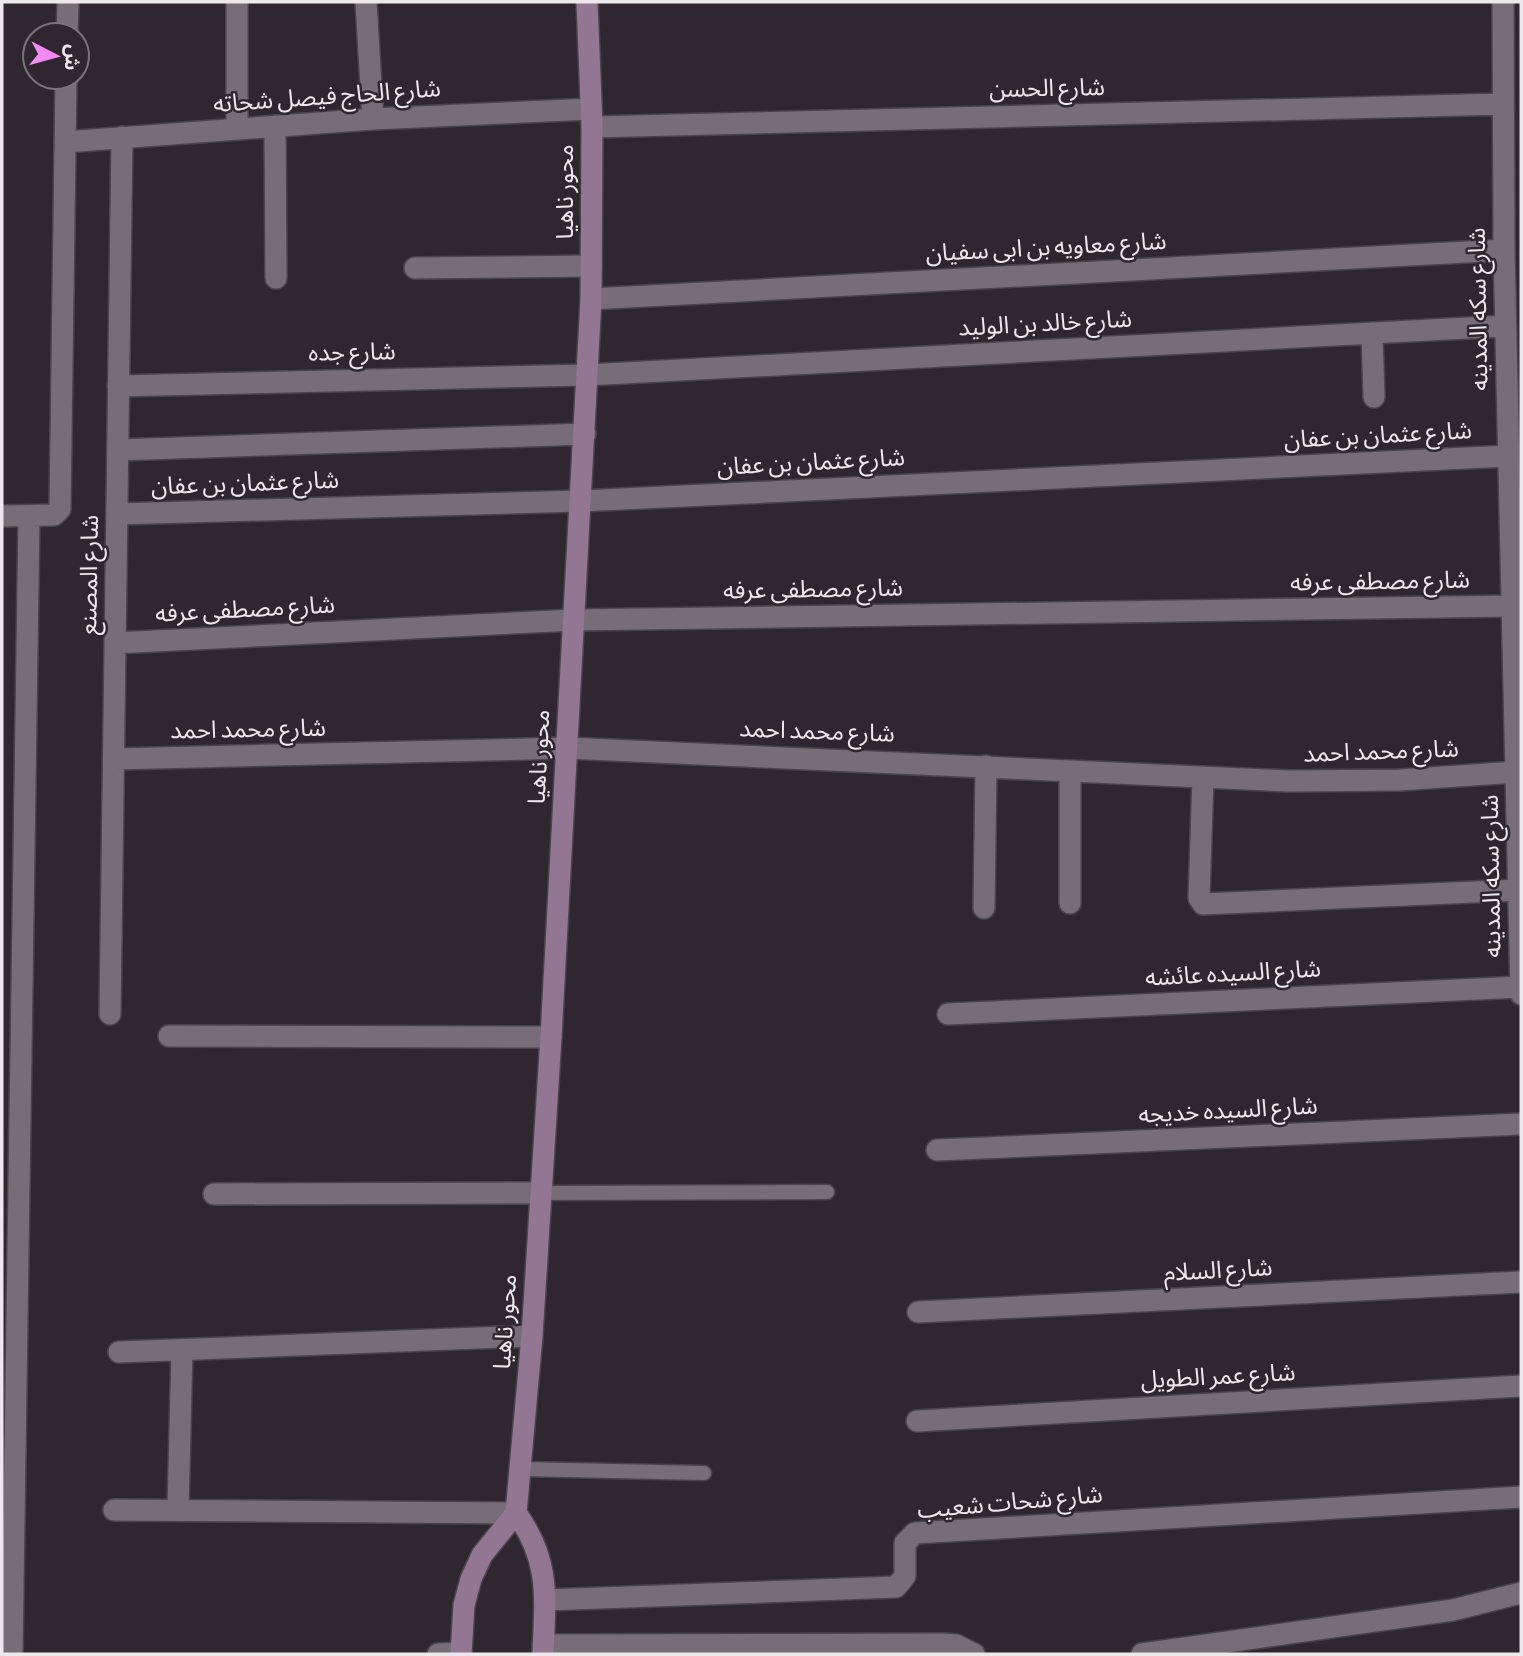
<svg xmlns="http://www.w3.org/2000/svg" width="1523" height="1656" viewBox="0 0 1523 1656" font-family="'Alegreya Sans','Noto Sans Arabic',sans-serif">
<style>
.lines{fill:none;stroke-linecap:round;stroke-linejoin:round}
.lane-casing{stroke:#4a444a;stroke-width:17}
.street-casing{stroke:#4a444a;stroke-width:24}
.secondary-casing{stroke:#4a444a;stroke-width:24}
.lane{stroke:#766d76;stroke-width:14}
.street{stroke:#766d76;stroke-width:21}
.secondary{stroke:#927692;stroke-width:21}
.labels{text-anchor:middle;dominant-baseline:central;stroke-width:5;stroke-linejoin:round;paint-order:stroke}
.street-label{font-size:24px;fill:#ede8ed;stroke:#2f272f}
</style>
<rect width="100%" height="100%" fill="#2f272f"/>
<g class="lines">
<defs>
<path id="lane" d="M 541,1193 L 827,1192
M 520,1469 L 704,1473"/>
<path id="street" d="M 366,2 L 373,119
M 1503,2 L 1504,250 L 1521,994
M 67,35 L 68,2
M 275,126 L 276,278
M 592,127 L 1503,104
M 237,128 L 237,2
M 65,142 L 373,119 L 591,109
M 415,268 L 591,266
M 591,299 L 1504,250
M 1372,333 L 1374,397
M 118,386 L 587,375 L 1505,326
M 118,450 L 585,434
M 117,514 L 581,501 L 1508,456
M 2,516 L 54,515 L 60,509 L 66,77
M 115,643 L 574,620 L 1512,606
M 115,759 L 567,748 L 1289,781 L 1400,780 L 1516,772
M 1203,777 L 1199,898 L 1203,904 L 1519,890
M 1070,903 L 1070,772
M 984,908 L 986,766
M 110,1014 L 122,137
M 948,1014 L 1521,987
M 169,1036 L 551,1037
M 937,1150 L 1521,1124
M 214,1194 L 541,1193
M 918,1312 L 1521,1282
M 119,1352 L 532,1336
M 917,1421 L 1521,1386
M 178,1509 L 182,1350
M 114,1510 L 516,1513
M 545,1600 L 896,1587 L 905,1576 L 905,1543 L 915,1533 L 1521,1497
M 543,1645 L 944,1644 L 956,1645 L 974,1654
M 12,1654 L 29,517
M 438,1654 L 461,1653
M 1142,1654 L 1453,1610 L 1521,1593"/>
<path id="secondary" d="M 516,1513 C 551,1561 545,1598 543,1654
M 461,1654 L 464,1605 L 471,1579 L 482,1555 L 516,1513 L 532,1336 L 551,1037 L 591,299 L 592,127 L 587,2"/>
</defs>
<use href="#lane" class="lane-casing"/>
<use href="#street" class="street-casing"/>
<use href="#secondary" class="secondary-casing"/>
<use href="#lane" class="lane"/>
<use href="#street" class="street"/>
<use href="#secondary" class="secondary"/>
</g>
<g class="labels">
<g class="street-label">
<text transform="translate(1047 89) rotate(-1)">شارع الحسن</text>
<text transform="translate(327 97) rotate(-4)">شارع الحاج فيصل شحاته</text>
<text transform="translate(566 192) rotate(-90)">محور ناهيا</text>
<text transform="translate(1046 248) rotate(-3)">شارع معاويه بن ابى سفيان</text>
<text transform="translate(1479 309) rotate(-91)">شارع سكه المدينه</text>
<text transform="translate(1045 324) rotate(-3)">شارع خالد بن الوليد</text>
<text transform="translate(352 353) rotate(-1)">شارع جده</text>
<text transform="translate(1378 436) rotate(-3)">شارع عثمان بن عفان</text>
<text transform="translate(811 463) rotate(-3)">شارع عثمان بن عفان</text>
<text transform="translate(245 484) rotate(-2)">شارع عثمان بن عفان</text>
<text transform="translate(90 575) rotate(-89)">شارع المصنع</text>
<text transform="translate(1380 582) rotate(-1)">شارع مصطفى عرفه</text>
<text transform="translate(813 590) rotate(-1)">شارع مصطفى عرفه</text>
<text transform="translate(245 610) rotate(-3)">شارع مصطفى عرفه</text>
<text transform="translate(248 730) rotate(-1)">شارع محمد احمد</text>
<text transform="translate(817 732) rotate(2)">شارع محمد احمد</text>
<text transform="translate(1381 752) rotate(-2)">شارع محمد احمد</text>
<text transform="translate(540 757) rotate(-87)">محور ناهيا</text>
<text transform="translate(1492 876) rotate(-91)">شارع سكه المدينه</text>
<text transform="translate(1233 974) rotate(-3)">شارع السيده عائشه</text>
<text transform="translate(1228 1111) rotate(-3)">شارع السيده خديجه</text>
<text transform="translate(1218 1271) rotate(-3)">شارع السلام</text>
<text transform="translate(506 1322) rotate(-86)">محور ناهيا</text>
<text transform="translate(1218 1377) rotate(-3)">شارع عمر الطويل</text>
<text transform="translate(1010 1503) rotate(-5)">شارع شحات شعيب</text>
</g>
</g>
<rect width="1523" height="1656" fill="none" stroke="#ede8ed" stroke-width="7"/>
<g transform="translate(56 56) rotate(96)"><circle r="33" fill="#2f272f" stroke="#7b747b" stroke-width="2"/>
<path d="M0-5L12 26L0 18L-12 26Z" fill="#f28af3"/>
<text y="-10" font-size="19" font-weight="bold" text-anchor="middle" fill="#ede8ed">ش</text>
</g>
</svg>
